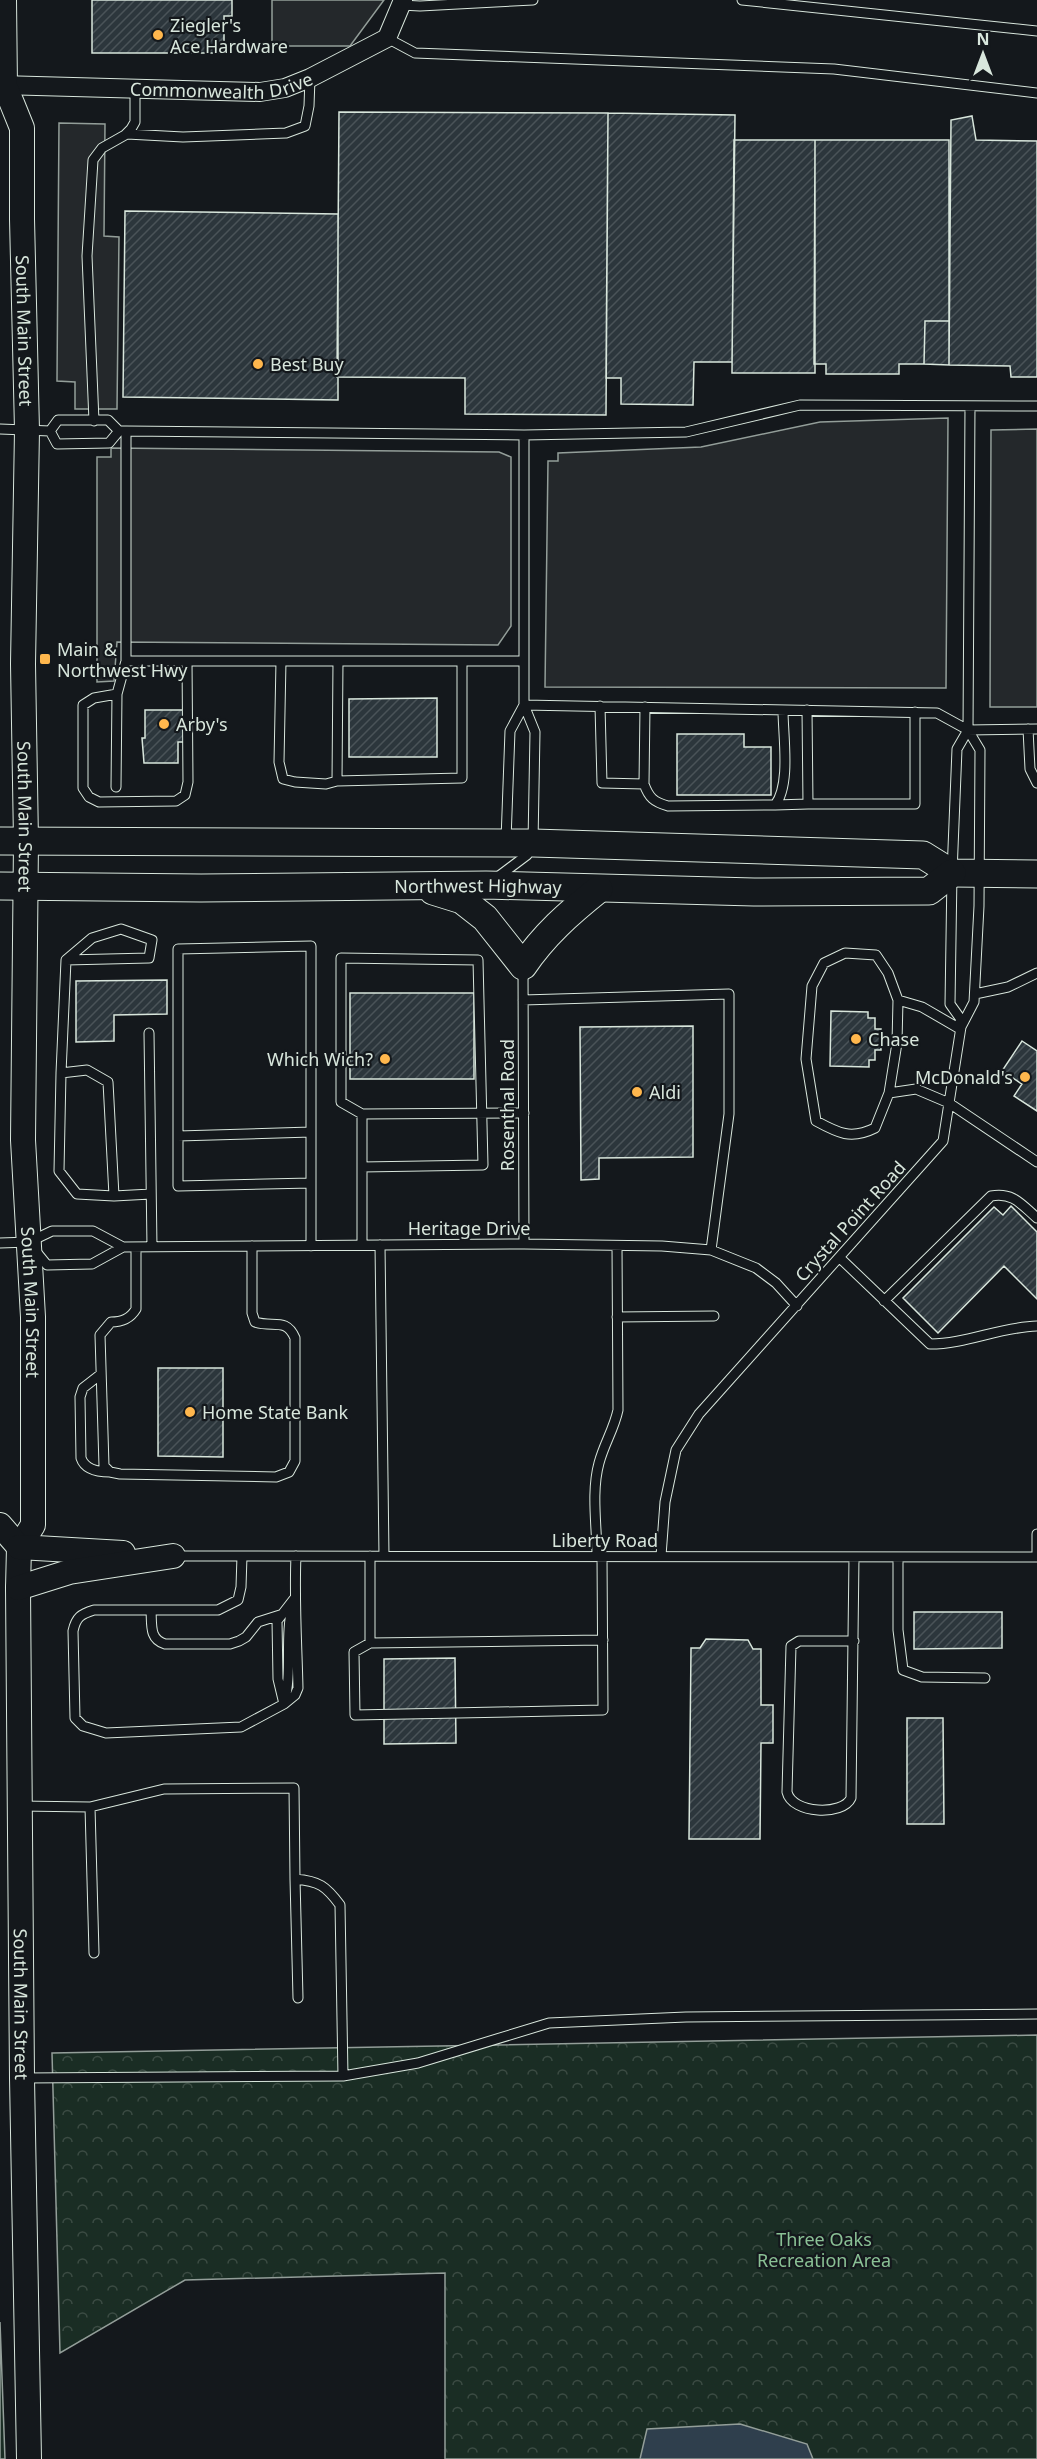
<svg xmlns="http://www.w3.org/2000/svg" width="1037" height="2459" viewBox="0 0 1037 2459" font-family="'Noto Sans',sans-serif">
<style>
.grass{fill:#1a2d24;stroke:#939e99;stroke-width:1.5}
.forest{fill:url(#forest-crowns);stroke:#939e99;stroke-width:1.5}
.parking{fill:#24282b;stroke:#939e99;stroke-width:1.5}
.water{fill:#2f3f4d;stroke:#939e99;stroke-width:1.5}
.building{fill:url(#building-hatch);stroke:#d8e6dc;stroke-width:1.5}
.lines{fill:none;stroke-linecap:round;stroke-linejoin:round}
.lane-casing{stroke:#d8e6dc;stroke-width:11}
.street-casing{stroke:#d8e6dc;stroke-width:20}
.secondary-casing{stroke:#d8e6dc;stroke-width:26}
.primary-casing{stroke:#d8e6dc;stroke-width:29}
.lane{stroke:#14181c;stroke-width:9}
.street{stroke:#14181c;stroke-width:18}
.secondary{stroke:#14181c;stroke-width:24}
.primary{stroke:#14181c;stroke-width:27}
.poi-dot{fill:#ffb74d;stroke:#14181c;stroke-width:2}
.labels{text-anchor:middle;dominant-baseline:central;stroke-width:4.5;stroke-linejoin:round;paint-order:stroke}
.poi-label{font-size:18px;fill:#d8e6dc;stroke:#14181c;text-anchor:start}
.street-label{font-size:18px;fill:#d8e6dc;stroke:#14181c}
.park-label{font-size:18px;fill:#8ac095;stroke:#14181c}
</style>
<defs>
<pattern id="forest-crowns" width="20" height="18" patternUnits="userSpaceOnUse" patternTransform="scale(1.5)"><rect width="20" height="18" fill="#1a2d24"/><path d="M2 6a3 3 0 1 1 6 0M12 15a3 3 0 1 1 6 0" fill="none" stroke="#3b4b43"/></pattern>
<pattern id="building-hatch" width="6" height="6" patternUnits="userSpaceOnUse" patternTransform="scale(1.5)"><rect width="6" height="6" fill="#2c363c"/><path d="M-1 1l2-2M0 6l6-6M5 7l2-2" fill="none" stroke="#4a5358"/></pattern>
</defs>
<rect width="100%" height="100%" fill="#14181c"/>
<path class="grass" d="M 0,2322 L 5,2459 L 0,2459 Z"/>
<path class="forest" d="M 1037,2035 L 1037,2459 L 445,2459 L 445,2273 L 185,2280 L 60,2353 L 52,2053 Z"/>
<path class="parking" d="M 272,0 L 384,0 L 350,46 L 272,46 Z
M 59,123 L 105,124 L 104,236 L 119,237 L 117,409 L 75,409 L 75,382 L 57,381 Z
M 948,418 L 946,688 L 545,687 L 548,461 L 558,461 L 558,453 L 701,447 L 820,422 Z
M 1037,429 L 1037,707 L 990,707 L 991,430 Z
M 111,448 L 499,452 L 511,457 L 511,626 L 498,645 L 117,642 L 114,681 L 97,682 L 97,457 L 111,457 Z"/>
<path class="water" d="M 740,2424 L 807,2444 L 813,2459 L 640,2459 L 647,2429 Z"/>
<path class="building" d="M 92,0 L 232,0 L 232,16 L 224,16 L 224,53 L 92,53 Z
M 339,112 L 608,113 L 606,415 L 465,414 L 465,378 L 337,377 Z
M 608,113 L 735,115 L 732,362 L 694,362 L 693,405 L 621,404 L 621,378 L 606,378 Z
M 972,116 L 976,140 L 1037,141 L 1037,377 L 1011,377 L 1010,366 L 949,365 L 951,120 Z
M 734,140 L 815,140 L 815,373 L 732,373 Z
M 815,140 L 949,140 L 949,321 L 925,321 L 924,364 L 899,364 L 899,374 L 826,374 L 826,364 L 814,364 Z
M 125,211 L 338,214 L 338,400 L 123,397 Z
M 925,321 L 949,321 L 949,365 L 924,364 Z
M 437,698 L 437,757 L 349,757 L 349,699 Z
M 145,710 L 183,710 L 184,742 L 178,742 L 178,763 L 144,763 L 142,738 L 145,738 Z
M 677,734 L 744,734 L 744,747 L 771,747 L 771,795 L 677,795 Z
M 167,980 L 167,1014 L 114,1015 L 114,1041 L 76,1042 L 76,981 Z
M 350,993 L 474,993 L 474,1079 L 350,1079 Z
M 831,1011 L 868,1012 L 868,1018 L 875,1018 L 875,1029 L 881,1029 L 881,1050 L 875,1050 L 875,1060 L 869,1060 L 869,1067 L 830,1066 Z
M 693,1026 L 693,1157 L 599,1158 L 599,1179 L 581,1180 L 580,1027 Z
M 1022,1041 L 1037,1051 L 1037,1111 L 1014,1096 L 1022,1084 L 1002,1071 Z
M 1011,1206 L 1037,1232 L 1037,1299 L 1004,1266 L 938,1333 L 903,1298 L 994,1207 L 1003,1215 Z
M 158,1368 L 223,1368 L 223,1457 L 158,1456 Z
M 914,1612 L 1002,1612 L 1002,1648 L 914,1649 Z
M 706,1639 L 748,1640 L 753,1649 L 761,1649 L 761,1705 L 773,1705 L 773,1743 L 761,1743 L 760,1839 L 689,1839 L 691,1648 L 700,1648 Z
M 455,1658 L 456,1743 L 384,1744 L 384,1659 Z
M 907,1718 L 943,1718 L 944,1824 L 907,1824 Z"/>
<g class="lines">
<defs>
<path id="lane" d="M 742,0 L 1037,31
M 401,5 L 420,6 L 533,0
M 387,38 L 415,53 L 834,69 L 1037,93
M 127,134 L 183,137 L 286,133 L 305,126 L 309,106 L 310,78
M 94,421 L 87,256 L 93,160 L 102,148 L 125,135 L 131,129 L 135,122 L 135,88
M 0,429 L 50,431
M 50,431 L 57,444 L 109,443 L 119,431 L 126,431 L 524,435 L 686,432 L 800,405 L 1037,406
M 50,431 L 58,420 L 108,420 L 119,431
M 126,431 L 126,661 L 524,661
M 281,661 L 279,762 L 283,779 L 295,782 L 326,784 L 337,781 L 462,778 L 462,662
M 117,694 L 94,698 L 83,705 L 83,788 L 89,797 L 99,802 L 176,801 L 185,795 L 188,782 L 187,661
M 524,705 L 937,713 L 968,730 L 1037,729
M 600,706 L 602,783 L 644,784 L 645,707
M 807,710 L 808,804 L 915,804 L 915,712
M 1028,729 L 1030,769 L 1037,783
M 337,781 L 338,661
M 644,784 C 649,798 654,802 668,806 L 775,805 C 791,785 783,736 783,710
M 116,787 L 117,694 L 126,661
M 775,805 L 808,804
M 506,840 L 510,731 L 524,705
M 495,879 L 527,855 L 533,843 L 535,732 L 524,705 L 524,435
M 523,969 L 524,1244
M 975,994 L 1008,987 L 1037,973
M 523,1000 L 729,994 L 729,1114 L 711,1250
M 898,1000 L 897,1043 L 889,1093 L 875,1128 C 851,1140 838,1133 816,1121 L 806,1059 L 812,986 L 824,963 L 845,953 L 876,955 L 888,973 L 898,1000 L 922,1007 L 960,1029
M 961,1027 L 974,1002 L 979,906 L 980,750 L 968,730
M 149,1033 L 152,1247
M 61,1073 L 66,960 L 149,958 L 152,940 L 121,929 L 92,938 L 66,960
M 889,1093 L 916,1089 L 949,1103 L 1037,1162
M 362,1114 L 341,1102 L 341,958 L 478,960 L 483,1165 L 362,1167
M 178,1136 L 311,1132
M 311,1183 L 178,1186 L 178,949 L 311,946 C 311,1046 311,1146 311,1246
M 114,1196 L 108,1082 L 87,1070 L 61,1073 L 59,1171 L 77,1194 L 114,1196 L 151,1194
M 0,1243 L 29,1242 L 52,1231 L 93,1231 L 123,1247
M 362,1245 L 362,1114 L 524,1113
M 380,1245 L 384,1556
M 136,1247 L 136,1309 C 130,1319 122,1322 111,1322 L 100,1335 L 104,1466 L 110,1472 L 120,1474 L 276,1477 L 289,1472 L 295,1461 L 295,1338 C 286,1317 273,1328 255,1322 L 252,1313 L 252,1246
M 34,1249 L 47,1265 L 92,1264 L 123,1247 L 524,1244 L 662,1246 L 711,1250 L 756,1268 L 776,1283 L 797,1306
M 840,1258 L 930,1344 C 966,1344 1000,1327 1037,1326
M 884,1301 L 991,1196 C 1013,1192 1021,1204 1037,1218
M 617,1317 L 714,1316
M 101,1374 L 83,1388 L 80,1397 L 81,1458 C 85,1470 98,1472 110,1472
M 173,1556 L 1037,1557
M 242,1556 L 241,1587 L 238,1600 L 218,1610 L 94,1610 C 81,1614 76,1617 73,1631 L 75,1718 L 83,1726 L 106,1733 L 241,1727 L 284,1704 L 295,1695 L 298,1688 C 297,1644 294,1600 296,1556
M 597,1556 C 597,1527 591,1492 599,1463 C 604,1444 614,1429 618,1410 L 617,1246
M 602,1556 L 603,1710 L 355,1715 L 354,1652 L 370,1643 L 603,1640
M 661,1556 L 665,1502 L 676,1450 L 699,1414 L 943,1141 L 961,1027 L 960,1018 L 950,1004 L 952,873 L 957,749 L 968,730 L 970,406
M 854,1557 L 851,1798 C 843,1816 792,1814 787,1792 L 791,1646 L 799,1641 L 854,1641
M 898,1557 L 898,1630 L 903,1670 L 922,1677 L 985,1678
M 1037,1557 L 1037,1534
M 151,1610 C 152,1625 149,1639 165,1644 L 230,1644 L 239,1641 L 246,1637 L 258,1622 L 280,1615
M 370,1643 L 370,1556
M 284,1703 C 293,1671 284,1637 293,1604
M 284,1704 L 278,1679 L 277,1621 L 294,1599
M 20,1806 L 90,1807 L 164,1789 L 294,1788 L 295,1879 C 319,1881 326,1886 340,1905 L 343,2076
M 90,1807 L 94,1953
M 295,1879 L 298,1998
M 24,2078 L 343,2076 L 418,2063 L 549,2023 L 686,2017 L 1037,2014"/>
<g id="street">
<path id="s1" d="M 0,85 L 260,92 L 285,88 L 310,78 L 387,38 L 403,0"/>
</g>
<g id="secondary">
<path id="s2" d="M 4,0 L 5,86 L 22,128 L 22,219 L 27,430 L 23,664 L 26,841 L 23,1140 L 33,1317 L 33,1525 L 19,1547 L 18,1588 L 22,2078 L 29,2459"/>
<path d="M 0,1525 L 19,1547"/>
<path d="M 19,1547 L 123,1553"/>
<path d="M 18,1588 L 69,1572 L 173,1556"/>
</g>
<g id="primary">
<path d="M 0,841 L 533,843 L 923,855 L 952,873 L 1037,874"/>
<path id="s3" d="M 0,886 L 201,888 L 486,885 L 754,892 L 929,891 L 952,873"/>
<path d="M 433,891 L 462,900 L 485,918 L 523,966 C 544,935 569,913 599,889"/>
</g>
</defs>
<use href="#lane" class="lane-casing"/>
<use href="#street" class="street-casing"/>
<use href="#secondary" class="secondary-casing"/>
<use href="#primary" class="primary-casing"/>
<use href="#lane" class="lane"/>
<use href="#street" class="street"/>
<use href="#secondary" class="secondary"/>
<use href="#primary" class="primary"/>
</g>
<g class="poi-dot">
<circle cx="158" cy="35" r="6"/>
<circle cx="258" cy="364" r="6"/>
<rect x="39" y="653" width="12" height="12" rx="3"/>
<circle cx="164" cy="724" r="6"/>
<circle cx="856" cy="1039" r="6"/>
<circle cx="385" cy="1059" r="6"/>
<circle cx="1025" cy="1077" r="6"/>
<circle cx="637" cy="1092" r="6"/>
<circle cx="190" cy="1412" r="6"/>
</g>
<g class="labels">
<g class="poi-label">
<text x="170" y="25">Ziegler's<tspan x="170" dy="21">Ace Hardware</tspan></text>
<text x="270" y="364">Best Buy</text>
<text x="57" y="649">Main &amp;<tspan x="57" dy="21">Northwest Hwy</tspan></text>
<text x="176" y="724">Arby's</text>
<text x="868" y="1039">Chase</text>
<text x="373" y="1059" text-anchor="end">Which Wich?</text>
<text x="1013" y="1077" text-anchor="end">McDonald's</text>
<text x="649" y="1092">Aldi</text>
<text x="202" y="1412">Home State Bank</text>
</g>
<g class="street-label">
<text stroke="none"><textPath href="#s1" startOffset="222">Commonwealth Drive</textPath></text>
<text stroke="none"><textPath href="#s2" startOffset="334">South Main Street</textPath></text>
<text stroke="none"><textPath href="#s2" startOffset="820">South Main Street</textPath></text>
<text stroke="none"><textPath href="#s3" startOffset="478">Northwest Highway</textPath></text>
<text transform="translate(507 1105) rotate(-90)">Rosenthal Road</text>
<text transform="translate(850 1221) rotate(-48)">Crystal Point Road</text>
<text x="469" y="1228">Heritage Drive</text>
<text stroke="none"><textPath href="#s2" startOffset="1306">South Main Street</textPath></text>
<text x="605" y="1540">Liberty Road</text>
<text stroke="none"><textPath href="#s2" startOffset="2012">South Main Street</textPath></text>
</g>
<g class="park-label">
<text x="824" y="2239">Three Oaks<tspan x="824" dy="21">Recreation Area</tspan></text>
</g>
</g>
<g transform="translate(983 54)" stroke="#14181c" stroke-width="4.5" paint-order="stroke">
<path d="M0-4.5L10 22L0 15L-10 22Z" fill="#d8e6dc"/>
<text y="-9" font-size="16" font-weight="bold" text-anchor="middle" fill="#d8e6dc">N</text>
</g>
</svg>
